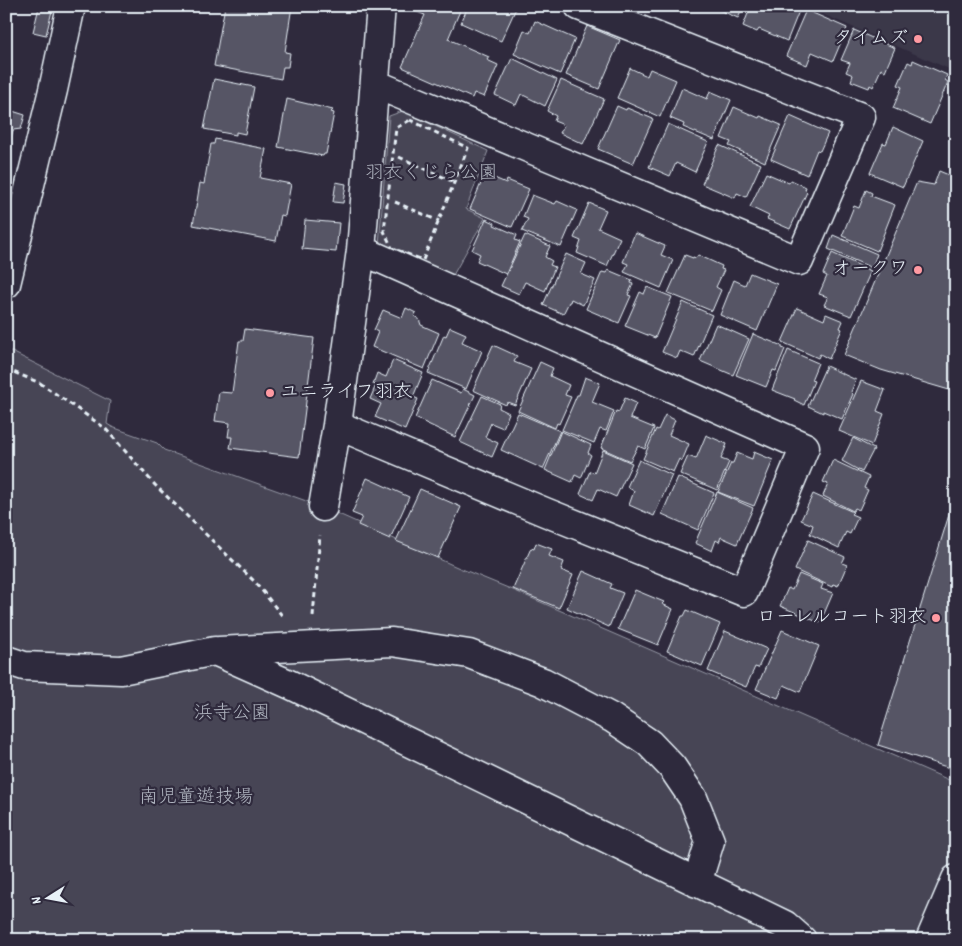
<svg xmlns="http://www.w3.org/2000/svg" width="962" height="946" viewBox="0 0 962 946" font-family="Dekko,'Klee One',sans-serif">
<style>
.built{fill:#3b3749}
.green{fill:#464455;stroke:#979aa6}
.building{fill:#575565;stroke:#e8f1f8}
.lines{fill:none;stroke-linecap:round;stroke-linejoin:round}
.minor-casing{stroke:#e8f1f8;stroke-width:31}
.path{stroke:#e8f1f8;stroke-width:3;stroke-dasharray:5 4;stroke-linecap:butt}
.minor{stroke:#2f2a3d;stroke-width:28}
.poi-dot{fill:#ff9aa2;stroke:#2f2a3d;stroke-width:2}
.labels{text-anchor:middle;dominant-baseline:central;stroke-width:4.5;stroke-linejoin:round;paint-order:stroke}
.poi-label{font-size:19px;fill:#e8f1f8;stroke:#2f2a3d;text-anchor:end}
.park-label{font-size:19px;fill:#afb4bf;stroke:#2f2a3d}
</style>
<rect width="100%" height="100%" fill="#2f2a3d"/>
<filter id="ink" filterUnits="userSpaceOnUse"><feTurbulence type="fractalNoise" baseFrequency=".02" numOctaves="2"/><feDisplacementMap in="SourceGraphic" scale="10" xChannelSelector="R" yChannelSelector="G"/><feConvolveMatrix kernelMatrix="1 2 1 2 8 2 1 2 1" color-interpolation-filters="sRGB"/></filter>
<g filter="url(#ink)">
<path class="built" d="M 804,6 L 956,6 L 956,72 Z"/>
<path class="green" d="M 403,111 L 488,151 L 466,209 L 485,218 L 452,277 L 379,245 L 389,116 Z
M 6,349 L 110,401 L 107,424 L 112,427 L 157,443 L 164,450 L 323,507 L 457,567 L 513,590 L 956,783 L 956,940 L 6,940 Z"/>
<path class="building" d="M 225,6 L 292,6 L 285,52 L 290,53 L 288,67 L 283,67 L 281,79 L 214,66 Z
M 416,6 L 462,6 L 448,39 L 489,57 L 487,60 L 498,65 L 484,97 L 474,93 L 472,98 L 402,67 L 425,15 L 414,11 Z
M 468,6 L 517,6 L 501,41 L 461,23 Z
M 710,6 L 744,6 L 738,18 Z
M 751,6 L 801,6 L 787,41 L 759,29 L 757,32 L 743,26 Z
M 39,7 L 52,11 L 46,35 L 33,32 Z
M 806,10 L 847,28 L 833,61 L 812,52 L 807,65 L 786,56 Z
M 535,21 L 575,39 L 560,74 L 514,54 L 524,30 L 530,33 Z
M 587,26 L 620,40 L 599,89 L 566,75 Z
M 854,30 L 895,48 L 885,71 L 881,69 L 873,87 L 870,85 L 869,88 L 851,81 L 853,75 L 846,72 L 850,63 L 841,60 Z
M 512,58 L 557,80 L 545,106 L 521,94 L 516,105 L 495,95 Z
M 913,60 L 947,75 L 945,80 L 948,82 L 930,124 L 893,108 L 902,87 L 898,85 L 908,62 L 912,64 Z
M 630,68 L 647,76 L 650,69 L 676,80 L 660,117 L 617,98 Z
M 214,79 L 254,87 L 245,134 L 236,132 L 236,135 L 204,129 Z
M 561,80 L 604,99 L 583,144 L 560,133 L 564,125 L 554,121 L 556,116 L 547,111 Z
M 682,88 L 707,99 L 710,91 L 731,100 L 714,140 L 683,127 L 684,124 L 670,118 Z
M 287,99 L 333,110 L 331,112 L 334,113 L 326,154 L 324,154 L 323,156 L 278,147 Z
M 617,106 L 626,110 L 627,108 L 653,119 L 633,164 L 598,149 Z
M 734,107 L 759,118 L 760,116 L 781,125 L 765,162 L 729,146 L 731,142 L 721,138 Z
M 6,109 L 25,115 L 21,129 L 13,130 L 7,153 Z
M 790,116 L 828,133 L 820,151 L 817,150 L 807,175 L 771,159 Z
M 668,124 L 708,142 L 695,172 L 676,163 L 670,176 L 649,167 Z
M 893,127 L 923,141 L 903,187 L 870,173 L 883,143 L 886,144 Z
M 215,139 L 266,149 L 260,178 L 291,184 L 285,216 L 281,215 L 276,241 L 193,225 L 200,183 L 204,184 L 211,144 L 214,144 Z
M 719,145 L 761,164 L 746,197 L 737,193 L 735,198 L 702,184 Z
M 939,171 L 956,178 L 956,392 L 881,370 L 844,355 L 917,182 L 934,185 Z
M 766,173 L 789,183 L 791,180 L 806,187 L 805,190 L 807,192 L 790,229 L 767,219 L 769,216 L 750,207 Z
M 485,174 L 506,183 L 507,180 L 529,189 L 512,227 L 470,209 Z
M 336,182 L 346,184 L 343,203 L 333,202 Z
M 866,190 L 872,193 L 871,196 L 895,205 L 877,251 L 842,236 L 854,206 L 859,208 Z
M 532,195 L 555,204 L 557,201 L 577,210 L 561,247 L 522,231 L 528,219 L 523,217 Z
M 589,203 L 606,210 L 598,228 L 620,238 L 607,266 L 577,253 L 581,241 L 574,238 Z
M 486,219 L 495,223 L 494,225 L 517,235 L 515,240 L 520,242 L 506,274 L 477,261 L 480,254 L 472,250 Z
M 305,220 L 339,223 L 336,252 L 302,249 Z
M 635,233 L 665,246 L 661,255 L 673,260 L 661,288 L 624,272 L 628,264 L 623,262 Z
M 525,235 L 550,246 L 545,257 L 552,261 L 550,265 L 555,267 L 545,291 L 525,282 L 519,294 L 501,286 Z
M 833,235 L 877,254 L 872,268 L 828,249 Z
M 832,253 L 871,271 L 851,316 L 824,305 L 828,297 L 819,294 L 827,276 L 823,274 Z
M 566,254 L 586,263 L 581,274 L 595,280 L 583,305 L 571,299 L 570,302 L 569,302 L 563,314 L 543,305 Z
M 685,255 L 693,258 L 693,257 L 696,258 L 698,255 L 722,266 L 721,269 L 724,270 L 716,287 L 721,290 L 712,311 L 668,293 Z
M 608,270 L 632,280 L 631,283 L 633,284 L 628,295 L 631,296 L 619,323 L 586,309 L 602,272 L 606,273 Z
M 750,273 L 777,284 L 757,331 L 720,315 L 734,280 L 745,285 Z
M 647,287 L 672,297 L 655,338 L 625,326 L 640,292 L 644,294 Z
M 683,302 L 712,315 L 694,357 L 680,351 L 677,358 L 662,352 Z
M 406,308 L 416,313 L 414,316 L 419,319 L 421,325 L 439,333 L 424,369 L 372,347 L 378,332 L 374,330 L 383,310 L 402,318 Z
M 797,308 L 824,320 L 826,314 L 843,321 L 840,328 L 842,329 L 829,359 L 820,354 L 818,358 L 782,342 Z
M 716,324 L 749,339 L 733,375 L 700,361 Z
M 450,327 L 466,334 L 462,342 L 482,351 L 466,389 L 428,373 L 444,335 L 446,336 Z
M 245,329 L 314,338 L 299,457 L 230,448 L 232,437 L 228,437 L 230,423 L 215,421 L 219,392 L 232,393 L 239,341 L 243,341 Z
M 753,334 L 782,346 L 782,348 L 785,349 L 776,371 L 773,370 L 766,387 L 736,375 Z
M 493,345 L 517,356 L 514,362 L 531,369 L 515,405 L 507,402 L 506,405 L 473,390 Z
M 788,350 L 818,363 L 811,380 L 814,381 L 804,405 L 794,400 L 795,399 L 772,390 Z
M 393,360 L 423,373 L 413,397 L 418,399 L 405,430 L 375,417 L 381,404 L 370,399 L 376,385 L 373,384 L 377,373 L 386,377 Z
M 540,362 L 553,368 L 550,376 L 569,385 L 565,395 L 571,397 L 559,424 L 557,423 L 555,428 L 518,411 Z
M 826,366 L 856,380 L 851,392 L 853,394 L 842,419 L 823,411 L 823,413 L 808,406 Z
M 585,377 L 600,383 L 592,402 L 614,411 L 606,431 L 600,429 L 594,443 L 562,430 L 577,395 L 579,395 Z
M 432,380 L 461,393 L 463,389 L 475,395 L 455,437 L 415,418 Z
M 861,381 L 885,390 L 877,411 L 884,414 L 872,445 L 839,431 Z
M 482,396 L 500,404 L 499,408 L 509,413 L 503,428 L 491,423 L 485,437 L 498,443 L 492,457 L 460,442 Z
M 625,398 L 636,403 L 630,418 L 654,428 L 645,449 L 638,446 L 630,461 L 601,448 L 616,411 L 619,412 Z
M 518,413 L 560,431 L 543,469 L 501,450 Z
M 665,415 L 675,420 L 669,435 L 689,444 L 682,461 L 679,459 L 673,472 L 643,459 L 656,429 L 658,430 Z
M 561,431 L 591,445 L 588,453 L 591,455 L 581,478 L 575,475 L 572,482 L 545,470 Z
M 706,435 L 727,444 L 721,459 L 729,462 L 717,490 L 680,474 L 688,456 L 696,459 Z
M 853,438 L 874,449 L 862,472 L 842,461 Z
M 603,450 L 632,463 L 616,497 L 598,489 L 593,500 L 580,494 L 590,471 L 594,473 Z
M 754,452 L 773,460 L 754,506 L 718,492 L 731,463 L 733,463 L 737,453 L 752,459 Z
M 639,460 L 672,475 L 654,516 L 629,505 L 634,491 L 627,487 Z
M 833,460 L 869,477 L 864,488 L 868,490 L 859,510 L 855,508 L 853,511 L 823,496 L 828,484 L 823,482 Z
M 678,477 L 714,493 L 698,530 L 662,514 Z
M 367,478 L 409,497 L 390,539 L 358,525 L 362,517 L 352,513 Z
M 420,489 L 461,507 L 438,558 L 396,541 Z
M 717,492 L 753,508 L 737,544 L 721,537 L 719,542 L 716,540 L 712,551 L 695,543 Z
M 956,492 L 956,770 L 878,745 Z
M 813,494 L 853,512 L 851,514 L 858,517 L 850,534 L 846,532 L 839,548 L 810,534 L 813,525 L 801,520 Z
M 808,540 L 845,557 L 842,563 L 847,565 L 838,586 L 833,584 L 832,587 L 795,570 Z
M 536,543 L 552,549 L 549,556 L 564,562 L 561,570 L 573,575 L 559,608 L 513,589 L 531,548 L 534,549 Z
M 583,571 L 612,584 L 610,588 L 623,593 L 609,627 L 567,608 Z
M 799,574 L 823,584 L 821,589 L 833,593 L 820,623 L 780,606 L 788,588 L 792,590 Z
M 635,590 L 664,602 L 662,604 L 673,609 L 658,645 L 618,629 Z
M 687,610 L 720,624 L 702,666 L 667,651 L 682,616 L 684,616 Z
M 782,630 L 819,646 L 800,692 L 784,685 L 778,698 L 756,689 Z
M 725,631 L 767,649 L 758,668 L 755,667 L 746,687 L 708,671 Z"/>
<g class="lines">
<defs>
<path id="minor" d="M 375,84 L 799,261 L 861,117 L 579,6
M 6,284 L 53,90 L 71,6
M 337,425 L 545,512 L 744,592 L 805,447 L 361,250
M 323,507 L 337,425 L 361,250 L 381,6
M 219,651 L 392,642 L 469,654 L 543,682 L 612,718 L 649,743 L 672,767 L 693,798 L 710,841 L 697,883
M 6,660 L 24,666 L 121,670 L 215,651 L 291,685 L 785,925 L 802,940
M 930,940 L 956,879"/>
</defs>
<use href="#minor" class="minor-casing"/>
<path class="path" d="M 410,120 L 468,148 L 423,260 L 392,248 L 384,231 L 396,128 Z
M 399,157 L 454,182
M 395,202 L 439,221
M 6,369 L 40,383 L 105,428 L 155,485 L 256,583 L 284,618
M 313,616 L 320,535"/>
<use href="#minor" class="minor"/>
</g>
</g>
<g class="poi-dot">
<circle cx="918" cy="39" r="5"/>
<circle cx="918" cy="270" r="5"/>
<circle cx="270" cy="393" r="5"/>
<circle cx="936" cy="618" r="5"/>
</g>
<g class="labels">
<g class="poi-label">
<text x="908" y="39">タイムズ</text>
<text x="908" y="270">オークワ</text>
<text x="280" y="393" text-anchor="start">ユニライフ羽衣</text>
<text x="926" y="618">ローレルコート羽衣</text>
</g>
<g class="park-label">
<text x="431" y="174">羽衣くじら公園</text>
<text x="232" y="714">浜寺公園</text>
<text x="196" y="798">南児童遊技場</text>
</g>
</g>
<rect width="962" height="946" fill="none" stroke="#2f2a3d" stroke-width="25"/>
<rect x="12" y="12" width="937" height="921" fill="none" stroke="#e8f1f8" stroke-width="2" filter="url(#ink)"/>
<g transform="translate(48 898) rotate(259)" stroke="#2f2a3d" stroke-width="4" paint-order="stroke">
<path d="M0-4L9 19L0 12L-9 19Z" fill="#e8f1f8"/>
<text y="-8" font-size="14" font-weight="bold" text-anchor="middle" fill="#e8f1f8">N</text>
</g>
</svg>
